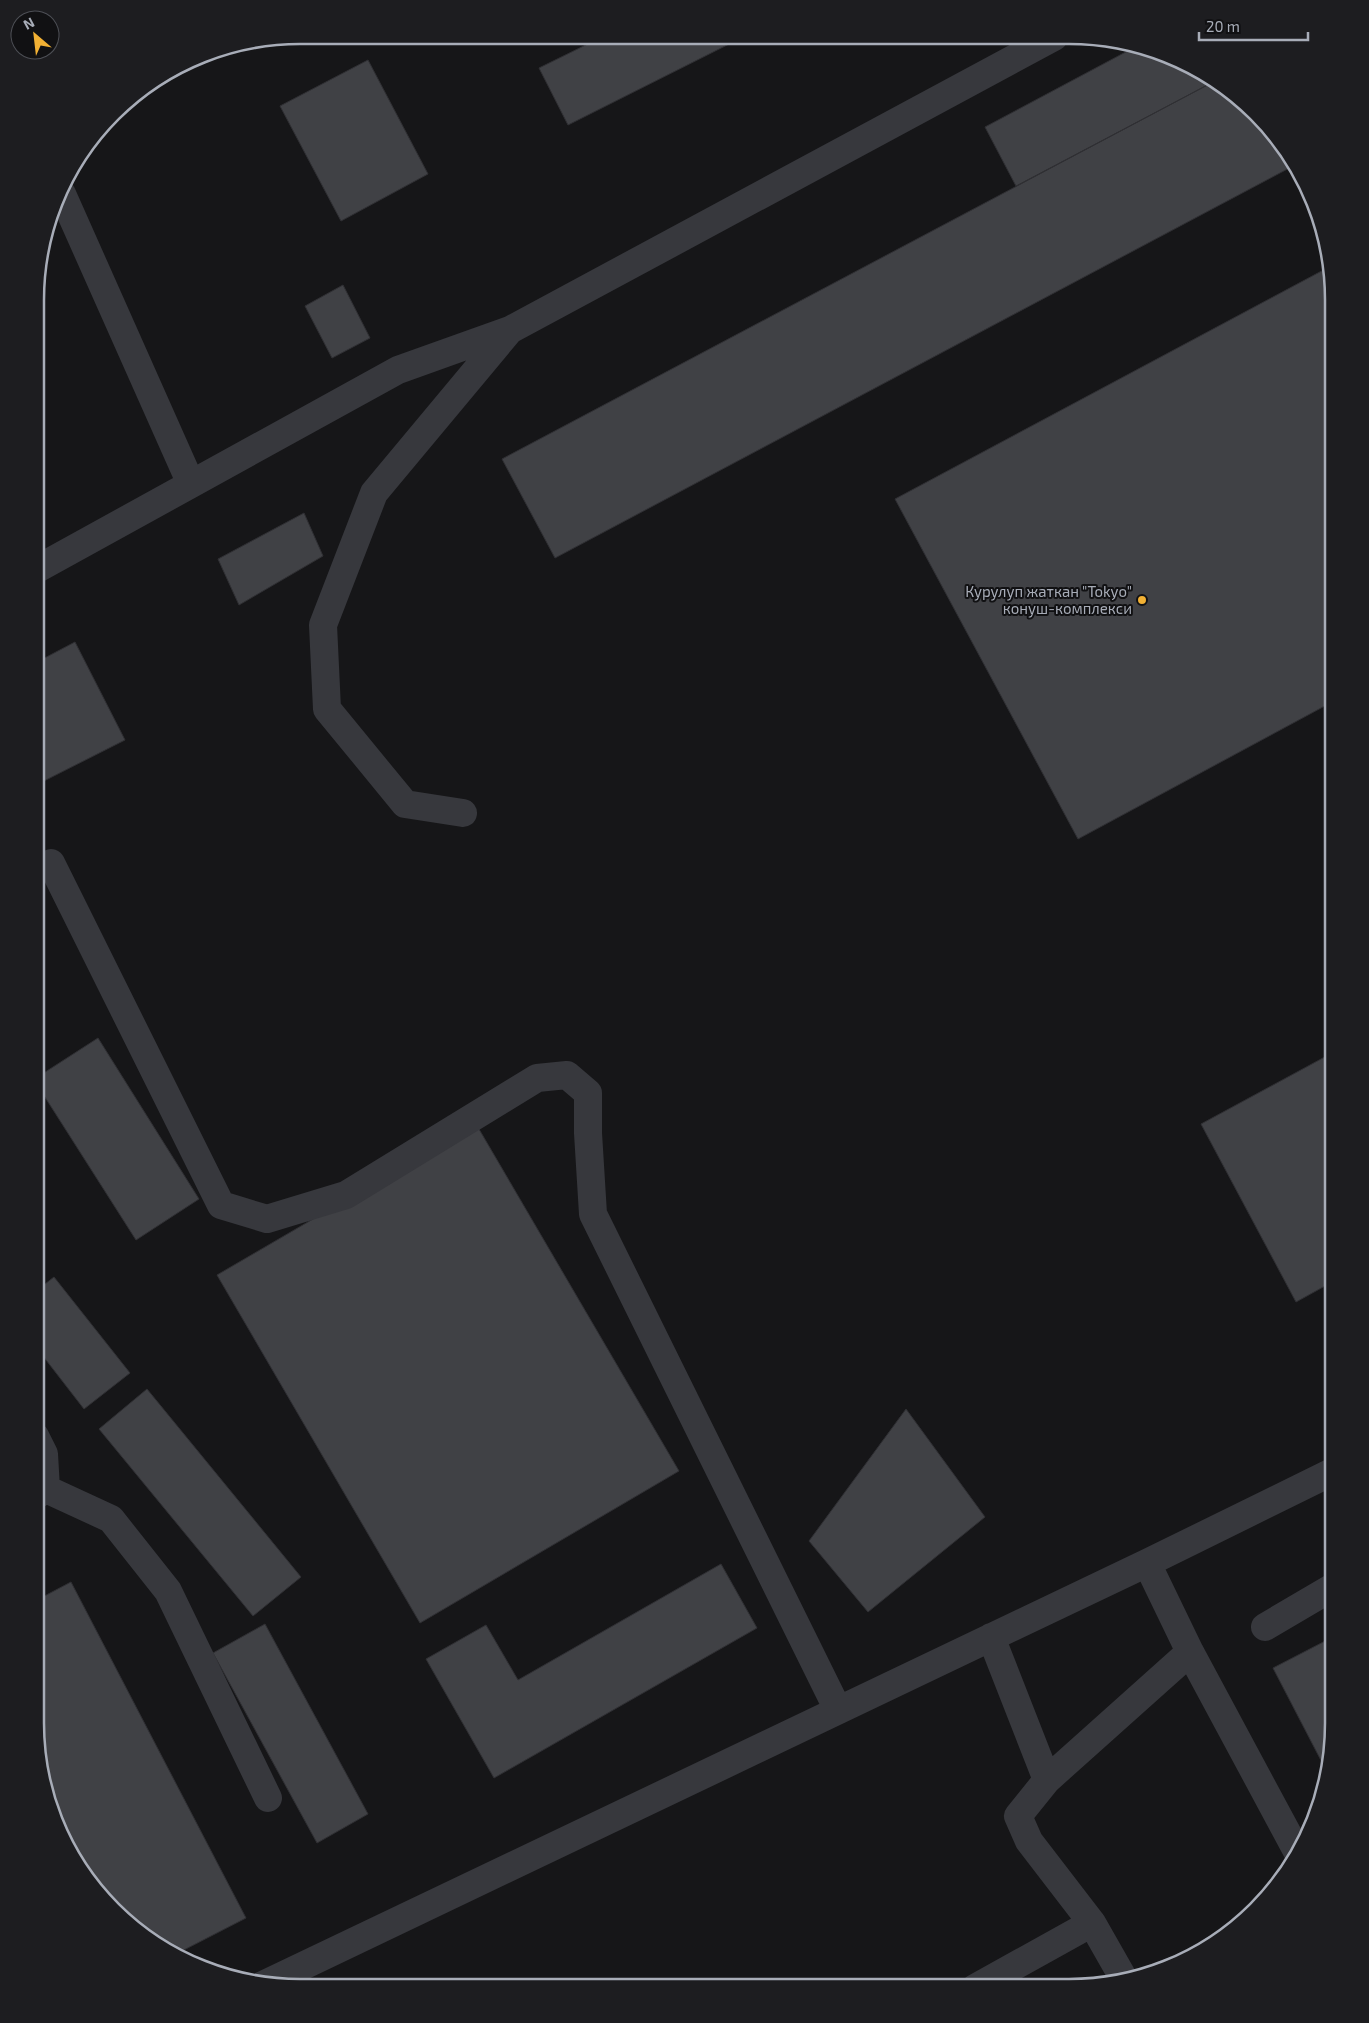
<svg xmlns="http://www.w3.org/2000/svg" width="1369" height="2023" viewBox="0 0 1369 2023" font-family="'Exo 2',sans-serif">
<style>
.building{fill:#404145;stroke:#303034}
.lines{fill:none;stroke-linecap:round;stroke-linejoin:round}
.minor{stroke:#37383d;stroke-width:28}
.poi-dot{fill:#f2b134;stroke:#111113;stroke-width:2}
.labels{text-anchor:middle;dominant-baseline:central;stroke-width:4;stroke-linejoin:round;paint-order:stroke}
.poi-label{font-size:15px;fill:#a8adb8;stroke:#111113;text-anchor:end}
.rim{fill:none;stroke:#a8adb8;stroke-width:2.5}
</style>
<rect width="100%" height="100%" fill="#161618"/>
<path class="building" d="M 604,36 L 745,36 L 568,125 L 539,68 Z
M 1137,46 L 1170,55 L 1215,81 L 1016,186 L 985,127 Z
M 368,60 L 428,174 L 341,221 L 280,106 Z
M 1215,81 L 1230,90 L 1268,126 L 1295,165 L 555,558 L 502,459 Z
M 1331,266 L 1334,300 L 1334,701 L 1078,839 L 895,499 Z
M 343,285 L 370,338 L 332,358 L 305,306 Z
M 304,513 L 323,556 L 239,605 L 218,559 Z
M 75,642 L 125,740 L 36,785 L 37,662 Z
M 98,1038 L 199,1199 L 136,1240 L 36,1083 L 36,1078 Z
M 1334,1052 L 1334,1281 L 1296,1302 L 1201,1124 Z
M 476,1124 L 679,1471 L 420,1623 L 217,1275 Z
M 54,1277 L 130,1373 L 84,1409 L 36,1347 L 36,1291 Z
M 147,1389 L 301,1577 L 253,1616 L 99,1429 Z
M 906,1409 L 985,1517 L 868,1612 L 809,1541 Z
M 721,1564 L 757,1628 L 494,1778 L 426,1659 L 486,1625 L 518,1680 Z
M 71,1582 L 246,1918 L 176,1954 L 139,1933 L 90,1885 L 62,1840 L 40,1775 L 35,1723 L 35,1601 Z
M 265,1624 L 368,1814 L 317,1843 L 213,1653 Z
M 1333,1637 L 1333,1741 L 1327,1772 L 1273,1668 Z"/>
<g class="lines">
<path class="minor" d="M 62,194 L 191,484
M 37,569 L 398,370 L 510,330 L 1054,37
M 463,813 L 405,804 L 327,709 L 323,625 L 374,493 L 509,331
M 51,863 L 221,1205 L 267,1219 L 346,1195 L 537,1078 L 567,1075 L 588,1093 L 588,1133 L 593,1214 L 838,1710
M 46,1489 L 111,1519 L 168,1591 L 268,1798
M 35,1496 L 46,1489 L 44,1454 L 35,1436
M 1147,1563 L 1190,1652 L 1298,1853
M 1265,1627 L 1333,1587
M 991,1637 L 1047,1780
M 1125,1981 L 1092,1923 L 1029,1841 L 1018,1816 L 1047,1780 L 1190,1652
M 263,1985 L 1147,1563 L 1334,1471
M 975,1988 L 1092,1923"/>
</g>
<circle class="poi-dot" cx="1142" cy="600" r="5"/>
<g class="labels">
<g class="poi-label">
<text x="1132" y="591">Курулуп жаткан "Tokyo"<tspan x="1132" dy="17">конуш-комплекси</tspan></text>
</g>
</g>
<path d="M0 0H1369V2023H0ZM300 44H1069A256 256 0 0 1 1325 300V1723A256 256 0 0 1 1069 1979H300A256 256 0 0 1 44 1723V300A256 256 0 0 1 300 44Z" fill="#1d1d20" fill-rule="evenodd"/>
<path class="rim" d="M300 44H1069A256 256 0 0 1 1325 300V1723A256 256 0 0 1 1069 1979H300A256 256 0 0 1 44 1723V300A256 256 0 0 1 300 44Z"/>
<g transform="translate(35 35) rotate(332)"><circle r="24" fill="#111113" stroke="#4d4f55"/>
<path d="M0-4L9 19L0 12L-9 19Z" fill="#f2b134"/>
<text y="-8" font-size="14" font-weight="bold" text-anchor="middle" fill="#a8adb8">N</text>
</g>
<path d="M1199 32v8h109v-8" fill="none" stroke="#a8adb8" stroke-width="2.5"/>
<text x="1206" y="32" font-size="15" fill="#a8adb8" stroke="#111113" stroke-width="4" paint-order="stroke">20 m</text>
</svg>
